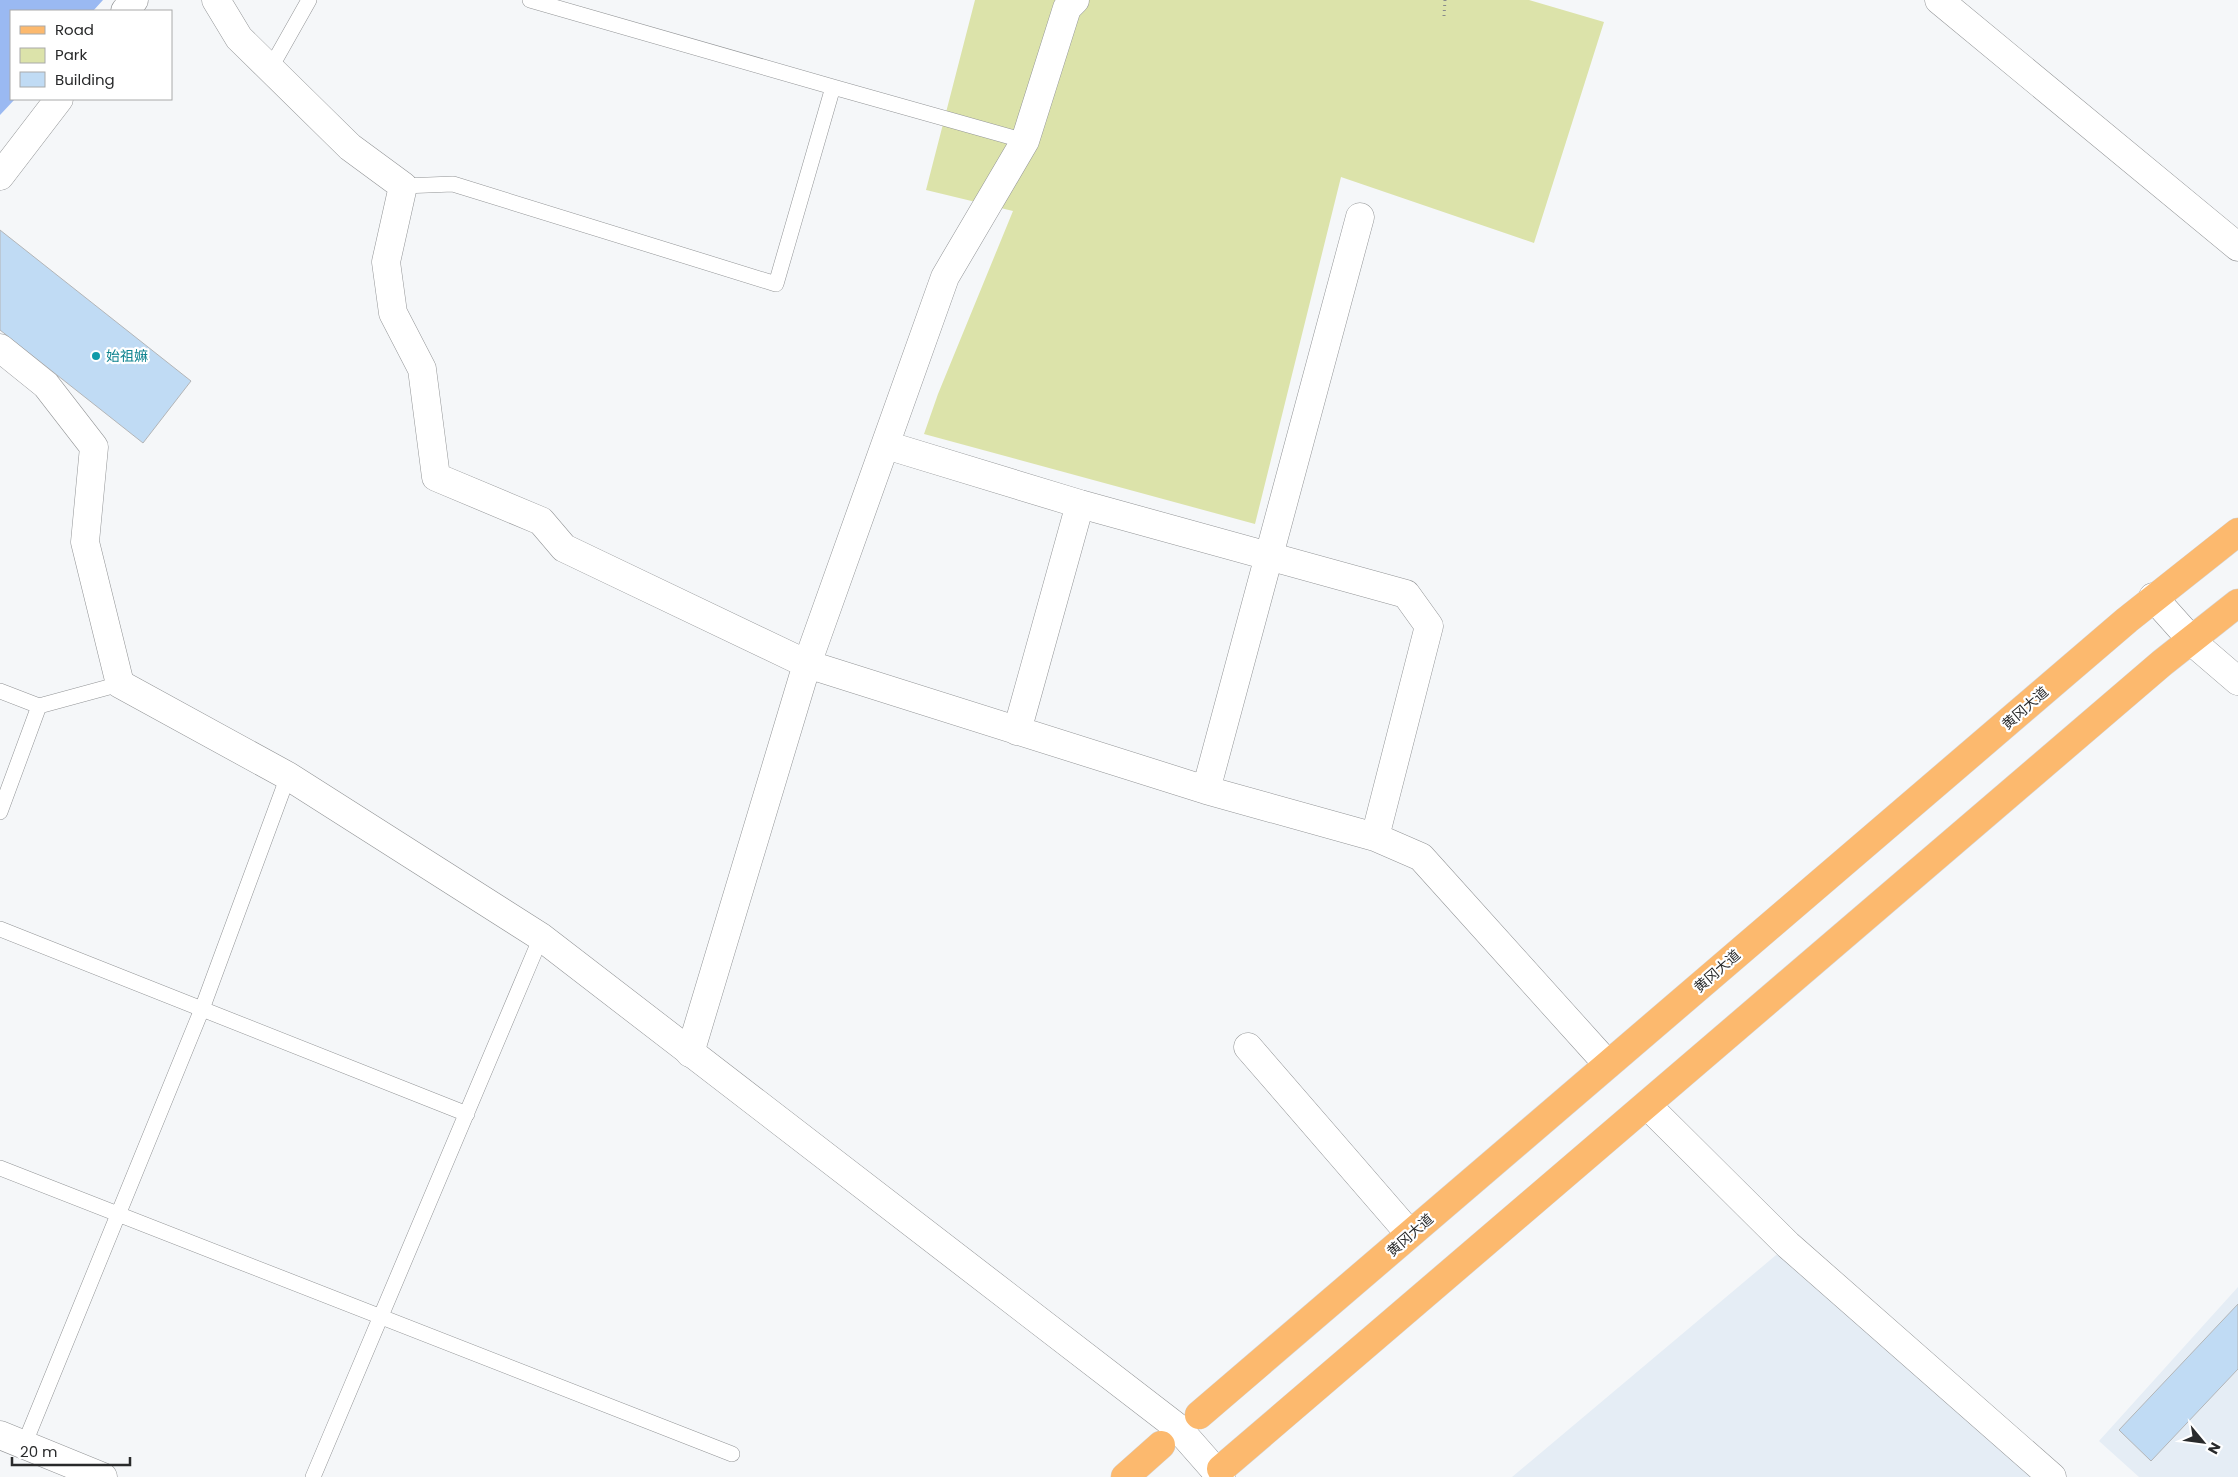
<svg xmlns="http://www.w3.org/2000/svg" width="2238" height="1477" viewBox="0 0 2238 1477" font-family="Poppins,'Noto Sans SC',sans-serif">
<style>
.built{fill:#e5edf5}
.green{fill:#dce3aa}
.water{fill:#9ab9f2}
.building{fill:#c0dbf4;stroke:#b3b5b7}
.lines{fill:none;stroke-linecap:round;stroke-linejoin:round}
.lane-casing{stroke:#929496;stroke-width:16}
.street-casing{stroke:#929496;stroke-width:29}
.secondary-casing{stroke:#929496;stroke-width:29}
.primary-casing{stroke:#d4d4d5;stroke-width:29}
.path{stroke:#888a8b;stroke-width:3;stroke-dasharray:1 4;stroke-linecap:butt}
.lane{stroke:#fff;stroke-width:15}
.street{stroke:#fff;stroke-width:28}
.secondary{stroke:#fff;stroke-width:28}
.primary{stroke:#fcb96e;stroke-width:28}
.culture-dot{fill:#0f9aa8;stroke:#fff;stroke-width:2}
.labels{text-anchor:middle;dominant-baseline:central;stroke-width:4.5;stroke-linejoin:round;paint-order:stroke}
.culture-label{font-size:14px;fill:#0d838f;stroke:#fff;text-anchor:start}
.street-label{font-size:14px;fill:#292a2b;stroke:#fff}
</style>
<rect width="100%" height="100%" fill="#f5f7f9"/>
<path class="built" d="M 1788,1245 L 2052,1477 L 1512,1477 Z
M 2238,1287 L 2238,1477 L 2139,1477 L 2099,1441 Z"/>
<path class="green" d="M 975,0 L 1529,0 L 1604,22 L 1534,243 L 1341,177 L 1255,524 L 924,434 L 938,394 L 1013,211 L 926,190 Z"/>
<path class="water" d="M 0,0 L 103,0 L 93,11 L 11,11 L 11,99 L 15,99 L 0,115 Z"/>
<path class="building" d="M 0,230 L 191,381 L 143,443 L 0,330 Z
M 2238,1304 L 2238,1369 L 2151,1461 L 2119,1430 Z"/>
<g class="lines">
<defs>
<path id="lane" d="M 530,0 L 833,87
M 270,69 L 309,0
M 403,186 L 453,184 L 776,284 L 833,87 L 1025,141
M 0,691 L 39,706 L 120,684
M 0,812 L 39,706
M 0,929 L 467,1114
M 0,1168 L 732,1454
M 24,1445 L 202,1009 L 288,776
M 313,1477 L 541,937"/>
<path id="street" d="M 216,0 L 239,38 L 350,147 L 403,186 L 386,262 L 393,313 L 422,369 L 436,477 L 541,521 L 564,548 L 807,664 L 1206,790 L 1375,837 L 1421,857 L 1602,1058
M 1939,0 L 2238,247
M 886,445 L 1080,504 L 1406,594 L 1429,626 L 1375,837
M 1017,731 L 1080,504
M 1206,790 L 1360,217
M 1248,1047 L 1403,1226
M 690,1053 L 807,664 L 945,277 L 1025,141 L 1067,8 L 1075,0"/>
<path id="secondary" d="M 125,11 L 134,0
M 0,176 L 59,99
M 0,348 L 46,385 L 94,447 L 85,542 L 120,684 L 288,776 L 541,937 L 1177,1427 L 1221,1477
M 2153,597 L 2196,645 L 2238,681
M 1653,1111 L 1788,1245 L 2052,1477
M 0,1435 L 103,1477"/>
<path id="primary" d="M 1199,1415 L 2127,620 L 2238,532
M 1221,1469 L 2162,663 L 2238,603
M 1125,1477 L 1161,1445"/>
</defs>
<use href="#lane" class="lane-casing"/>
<use href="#street" class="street-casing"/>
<use href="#secondary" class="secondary-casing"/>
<use href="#primary" class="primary-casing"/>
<path class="path" d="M 1444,16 L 1445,0"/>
<use href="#lane" class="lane"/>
<use href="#street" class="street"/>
<use href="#secondary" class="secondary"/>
<use href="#primary" class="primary"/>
</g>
<circle class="culture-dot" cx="96" cy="356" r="5"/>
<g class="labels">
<g class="culture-label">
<text x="106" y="356">始祖嫲</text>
</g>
<g class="street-label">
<text transform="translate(2025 708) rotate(-41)">黄冈大道</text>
<text transform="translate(1717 971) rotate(-41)">黄冈大道</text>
<text transform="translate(1410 1235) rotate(-41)">黄冈大道</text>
</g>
</g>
<rect x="10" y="10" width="162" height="90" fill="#ffffff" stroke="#a9aaaa"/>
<rect x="20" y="26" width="25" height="8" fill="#fcb96e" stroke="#a9aaaa"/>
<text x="55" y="35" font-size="15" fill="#292a2b">Road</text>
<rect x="20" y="48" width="25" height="15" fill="#dce3aa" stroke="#a9aaaa"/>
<text x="55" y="60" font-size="15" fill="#292a2b">Park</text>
<rect x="20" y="72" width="25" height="15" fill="#c0dbf4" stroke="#a9aaaa"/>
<text x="55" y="85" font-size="15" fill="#292a2b">Building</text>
<g transform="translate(2203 1442) rotate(119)" stroke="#ffffff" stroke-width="4" paint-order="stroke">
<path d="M0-4L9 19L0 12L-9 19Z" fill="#292a2b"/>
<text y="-8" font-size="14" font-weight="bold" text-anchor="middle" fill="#292a2b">N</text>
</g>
<path d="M12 1457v8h118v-8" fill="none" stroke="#292a2b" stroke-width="2.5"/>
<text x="20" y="1457" font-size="15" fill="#292a2b" stroke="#ffffff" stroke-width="4" paint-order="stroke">20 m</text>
</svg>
